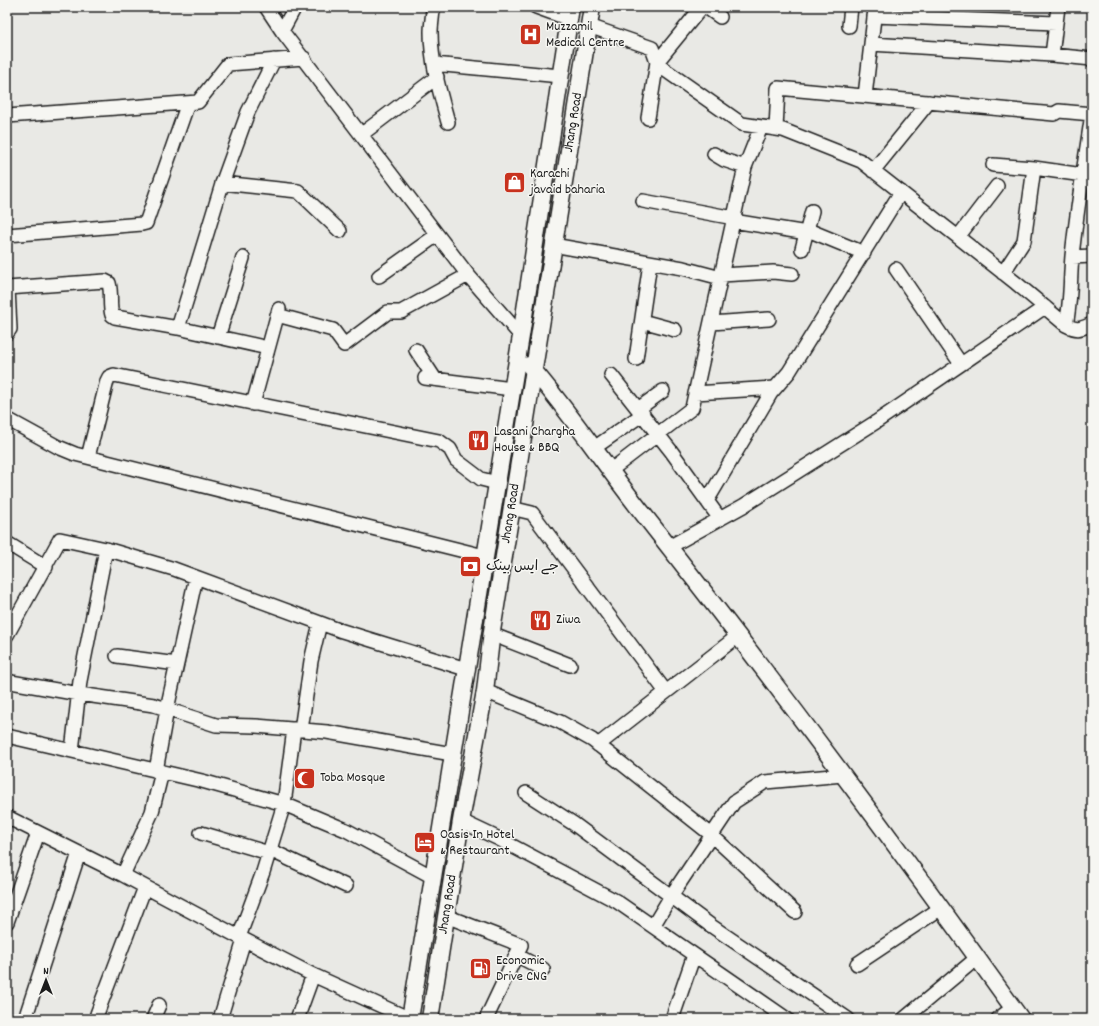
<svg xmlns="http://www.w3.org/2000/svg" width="1099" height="1026" viewBox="0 0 1099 1026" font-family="Dekko,'Playpen Sans Arabic',sans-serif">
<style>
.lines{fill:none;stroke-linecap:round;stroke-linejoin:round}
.minor-casing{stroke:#1c1c1c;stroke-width:16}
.major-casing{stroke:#1c1c1c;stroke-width:19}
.minor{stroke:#f6f6f2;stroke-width:13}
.major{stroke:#f6f6f2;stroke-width:16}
.labels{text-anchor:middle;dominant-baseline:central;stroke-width:3;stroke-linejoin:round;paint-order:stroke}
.poi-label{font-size:14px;fill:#1c1c1c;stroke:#f6f6f2;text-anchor:start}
.street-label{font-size:14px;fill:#1c1c1c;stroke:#f6f6f2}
</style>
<rect width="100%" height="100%" fill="#e9e9e5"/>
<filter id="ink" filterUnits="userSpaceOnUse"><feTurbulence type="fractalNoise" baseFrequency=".025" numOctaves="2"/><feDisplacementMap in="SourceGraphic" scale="8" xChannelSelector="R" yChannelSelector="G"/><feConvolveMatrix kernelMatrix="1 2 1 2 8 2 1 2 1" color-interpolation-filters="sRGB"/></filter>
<g filter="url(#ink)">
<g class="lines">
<defs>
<path id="minor" d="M 266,7 L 282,31 L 468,275 L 521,336
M 433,7 C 433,15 431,24 431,32 C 431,63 440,93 448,122
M 536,7 L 569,19
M 706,7 L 720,17
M 874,16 L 1056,23
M 589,26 L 652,48 L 658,65 L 742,124 L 783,130 L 861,161 L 958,237 L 1016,283 L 1066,325 C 1078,331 1080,329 1092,324
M 849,26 L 851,7
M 282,31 L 295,7
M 871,44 L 1052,55 L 1092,59
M 1052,55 L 1058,7
M 434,64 L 560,76
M 865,96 L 875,9
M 7,116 L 198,102 L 228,64 L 304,58
M 648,118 L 657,62 L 702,7
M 776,129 L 778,88 L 1054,114 L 1059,111 L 1092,114
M 362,134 L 437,77
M 714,154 L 724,160 L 745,167
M 993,165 L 1034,168 L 1083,175
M 873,171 L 929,102
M 222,183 L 298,191 L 340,231
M 643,201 L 734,218
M 733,221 L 807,233
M 808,230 L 864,253
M 7,235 L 142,224 L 146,223 L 188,103
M 958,237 L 997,186
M 553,245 L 683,268 L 721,278
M 802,249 L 812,211
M 1072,257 L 1092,256
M 896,269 L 961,364
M 1003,273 L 1024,241 L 1034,168
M 721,275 L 773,272 L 792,274
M 379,276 L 437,235
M 7,288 L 105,281 L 109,283 C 112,294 109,305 112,315 L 115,317 L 178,328 L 268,348
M 277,315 L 333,330 L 344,345 L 388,312 L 401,312 L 468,275
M 642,321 L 675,330
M 711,323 L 769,319
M 1066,325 C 1071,302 1070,279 1072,256 C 1077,208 1085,161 1092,114
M 178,328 L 223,181 L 248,112 L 274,60
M 7,333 L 10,329 L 8,288
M 218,337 L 243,258
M 416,350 L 435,379
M 636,359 L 650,263
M 611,375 L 671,451 L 720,519
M 425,378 L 512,389
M 695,393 L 775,388
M 253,404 L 279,309
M 638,409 L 663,391
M 7,419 L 58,447 L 75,454 L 484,556
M 594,448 L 643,414
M 88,457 L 107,381 L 109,377 L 114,375 L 439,441 L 450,449 L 456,460 L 481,479 L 497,483
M 611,470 L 692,408 L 745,167 L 761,127
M 707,501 L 771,393 L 789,372 L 901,192
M 511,508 L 532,513 L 666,692
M 7,543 L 46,567
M 669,547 L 743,506 L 876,422 L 1045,307
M 491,634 L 570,665
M 7,635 L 60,539 L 106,549 L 174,569 L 339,630 L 466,669
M 117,656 L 177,664
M 11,682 L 79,694 L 154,705 L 216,725 L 256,726 L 327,732 L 452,754
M 485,691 L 560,722 L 592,740 L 708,832 L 795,912
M 301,730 L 311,661 L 320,623
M 7,736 L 202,781 L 284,804 L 346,830 L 433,877
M 598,745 L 738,636
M 72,751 L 80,681 L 106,549
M 156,771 L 167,709 L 196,577
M 526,793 L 574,824 L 710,925 L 848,1019
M 7,817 L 123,875 L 239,937 L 313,975 L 410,1019
M 461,821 L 497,838 L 616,901 L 787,1019
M 201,833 L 269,853
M 270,850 L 346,886
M 123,875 L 152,812 L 162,772
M 446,916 L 521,945 L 486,1019
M 7,922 L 38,833
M 653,926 L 671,896 L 734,802 L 765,782 L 843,775
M 239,937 L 263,872 L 284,804 L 294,729
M 516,955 L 543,969
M 857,964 L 941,908
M 97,1014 L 145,887
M 25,1019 L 79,853
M 153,1019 L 159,1005
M 220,1019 L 244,940
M 297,1019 L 313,975
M 672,1019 L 694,955
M 904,1019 L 977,958
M 998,1019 L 1013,1008"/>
<g id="major">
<path d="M 529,365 C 571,413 605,466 644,515 C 774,680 899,848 1021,1019"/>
<path d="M 410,1019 L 521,336 L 571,7"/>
<path id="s1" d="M 430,1019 L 461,821 L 485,691 L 492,631 L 592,7"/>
</g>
</defs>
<use href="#minor" class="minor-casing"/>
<use href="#major" class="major-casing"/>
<use href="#minor" class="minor"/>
<use href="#major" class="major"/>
</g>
</g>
<defs>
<symbol id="hospital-square" viewBox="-11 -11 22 22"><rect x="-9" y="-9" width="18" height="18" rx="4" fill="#c8321e" stroke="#f6f6f2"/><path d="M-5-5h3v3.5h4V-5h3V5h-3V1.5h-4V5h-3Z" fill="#fff"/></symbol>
<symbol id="shop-square" viewBox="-11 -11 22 22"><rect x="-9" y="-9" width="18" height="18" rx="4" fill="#c8321e" stroke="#f6f6f2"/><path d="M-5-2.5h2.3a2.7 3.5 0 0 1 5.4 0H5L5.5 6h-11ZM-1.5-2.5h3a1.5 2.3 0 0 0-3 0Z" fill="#fff"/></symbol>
<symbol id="restaurant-square" viewBox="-11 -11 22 22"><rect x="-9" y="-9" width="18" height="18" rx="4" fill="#c8321e" stroke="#f6f6f2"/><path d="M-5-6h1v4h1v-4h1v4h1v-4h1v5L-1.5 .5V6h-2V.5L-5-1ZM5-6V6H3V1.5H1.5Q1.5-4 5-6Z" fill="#fff"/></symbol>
<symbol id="bank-square" viewBox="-11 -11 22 22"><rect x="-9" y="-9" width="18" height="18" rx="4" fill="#c8321e" stroke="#f6f6f2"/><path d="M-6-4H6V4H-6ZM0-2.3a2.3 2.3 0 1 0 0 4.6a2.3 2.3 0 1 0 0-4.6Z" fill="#fff"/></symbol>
<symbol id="mosque-square" viewBox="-11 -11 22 22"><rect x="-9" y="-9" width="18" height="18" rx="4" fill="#c8321e" stroke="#f6f6f2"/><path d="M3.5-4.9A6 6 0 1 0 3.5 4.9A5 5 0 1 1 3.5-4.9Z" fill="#fff"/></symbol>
<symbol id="hotel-square" viewBox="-11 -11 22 22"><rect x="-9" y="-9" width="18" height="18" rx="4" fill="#c8321e" stroke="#f6f6f2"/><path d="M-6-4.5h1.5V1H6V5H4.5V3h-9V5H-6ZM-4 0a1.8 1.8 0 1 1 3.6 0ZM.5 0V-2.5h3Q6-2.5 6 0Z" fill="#fff"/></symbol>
<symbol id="fuel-square" viewBox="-11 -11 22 22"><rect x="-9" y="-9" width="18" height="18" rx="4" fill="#c8321e" stroke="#f6f6f2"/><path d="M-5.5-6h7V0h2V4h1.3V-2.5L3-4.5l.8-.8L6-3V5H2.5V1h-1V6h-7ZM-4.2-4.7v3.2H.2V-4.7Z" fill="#fff"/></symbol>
</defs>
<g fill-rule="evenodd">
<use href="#hospital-square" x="518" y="22" width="25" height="25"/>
<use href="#shop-square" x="502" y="170" width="25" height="25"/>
<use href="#restaurant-square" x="466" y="428" width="25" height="25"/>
<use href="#bank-square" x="458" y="554" width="25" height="25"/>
<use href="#restaurant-square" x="528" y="608" width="25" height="25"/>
<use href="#mosque-square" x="292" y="766" width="25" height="25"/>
<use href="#hotel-square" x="412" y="830" width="25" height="25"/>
<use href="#fuel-square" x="468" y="956" width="25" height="25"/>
</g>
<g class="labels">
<g class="poi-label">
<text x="546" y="27">Muzzamil<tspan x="546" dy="16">Medical Centre</tspan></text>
<text x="530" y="174">Karachi<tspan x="530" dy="16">javaid baharia</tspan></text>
<text x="494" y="432">Lasani Chargha<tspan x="494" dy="16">House &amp; BBQ</tspan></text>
<text x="486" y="567">جے ایس بینک</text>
<text x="556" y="620">Ziwa</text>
<text x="320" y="778">Toba Mosque</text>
<text x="440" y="835">Oasis In Hotel<tspan x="440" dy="16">&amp; Restaurant</tspan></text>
<text x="496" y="961">Economic<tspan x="496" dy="16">Drive CNG</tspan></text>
</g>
<g class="street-label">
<text stroke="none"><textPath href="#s1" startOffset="908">Jhang Road</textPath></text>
<text stroke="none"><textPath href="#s1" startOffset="512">Jhang Road</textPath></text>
<text stroke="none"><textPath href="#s1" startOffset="116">Jhang Road</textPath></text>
</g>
</g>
<rect width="1099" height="1026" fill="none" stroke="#f6f6f2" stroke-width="24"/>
<rect x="12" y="12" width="1075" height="1002" fill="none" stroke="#1c1c1c" stroke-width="1.5" filter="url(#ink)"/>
<g transform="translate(46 980)" stroke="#f6f6f2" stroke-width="3" paint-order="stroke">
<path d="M0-3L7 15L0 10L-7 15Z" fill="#1c1c1c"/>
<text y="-6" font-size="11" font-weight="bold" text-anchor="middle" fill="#1c1c1c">N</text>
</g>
</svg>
